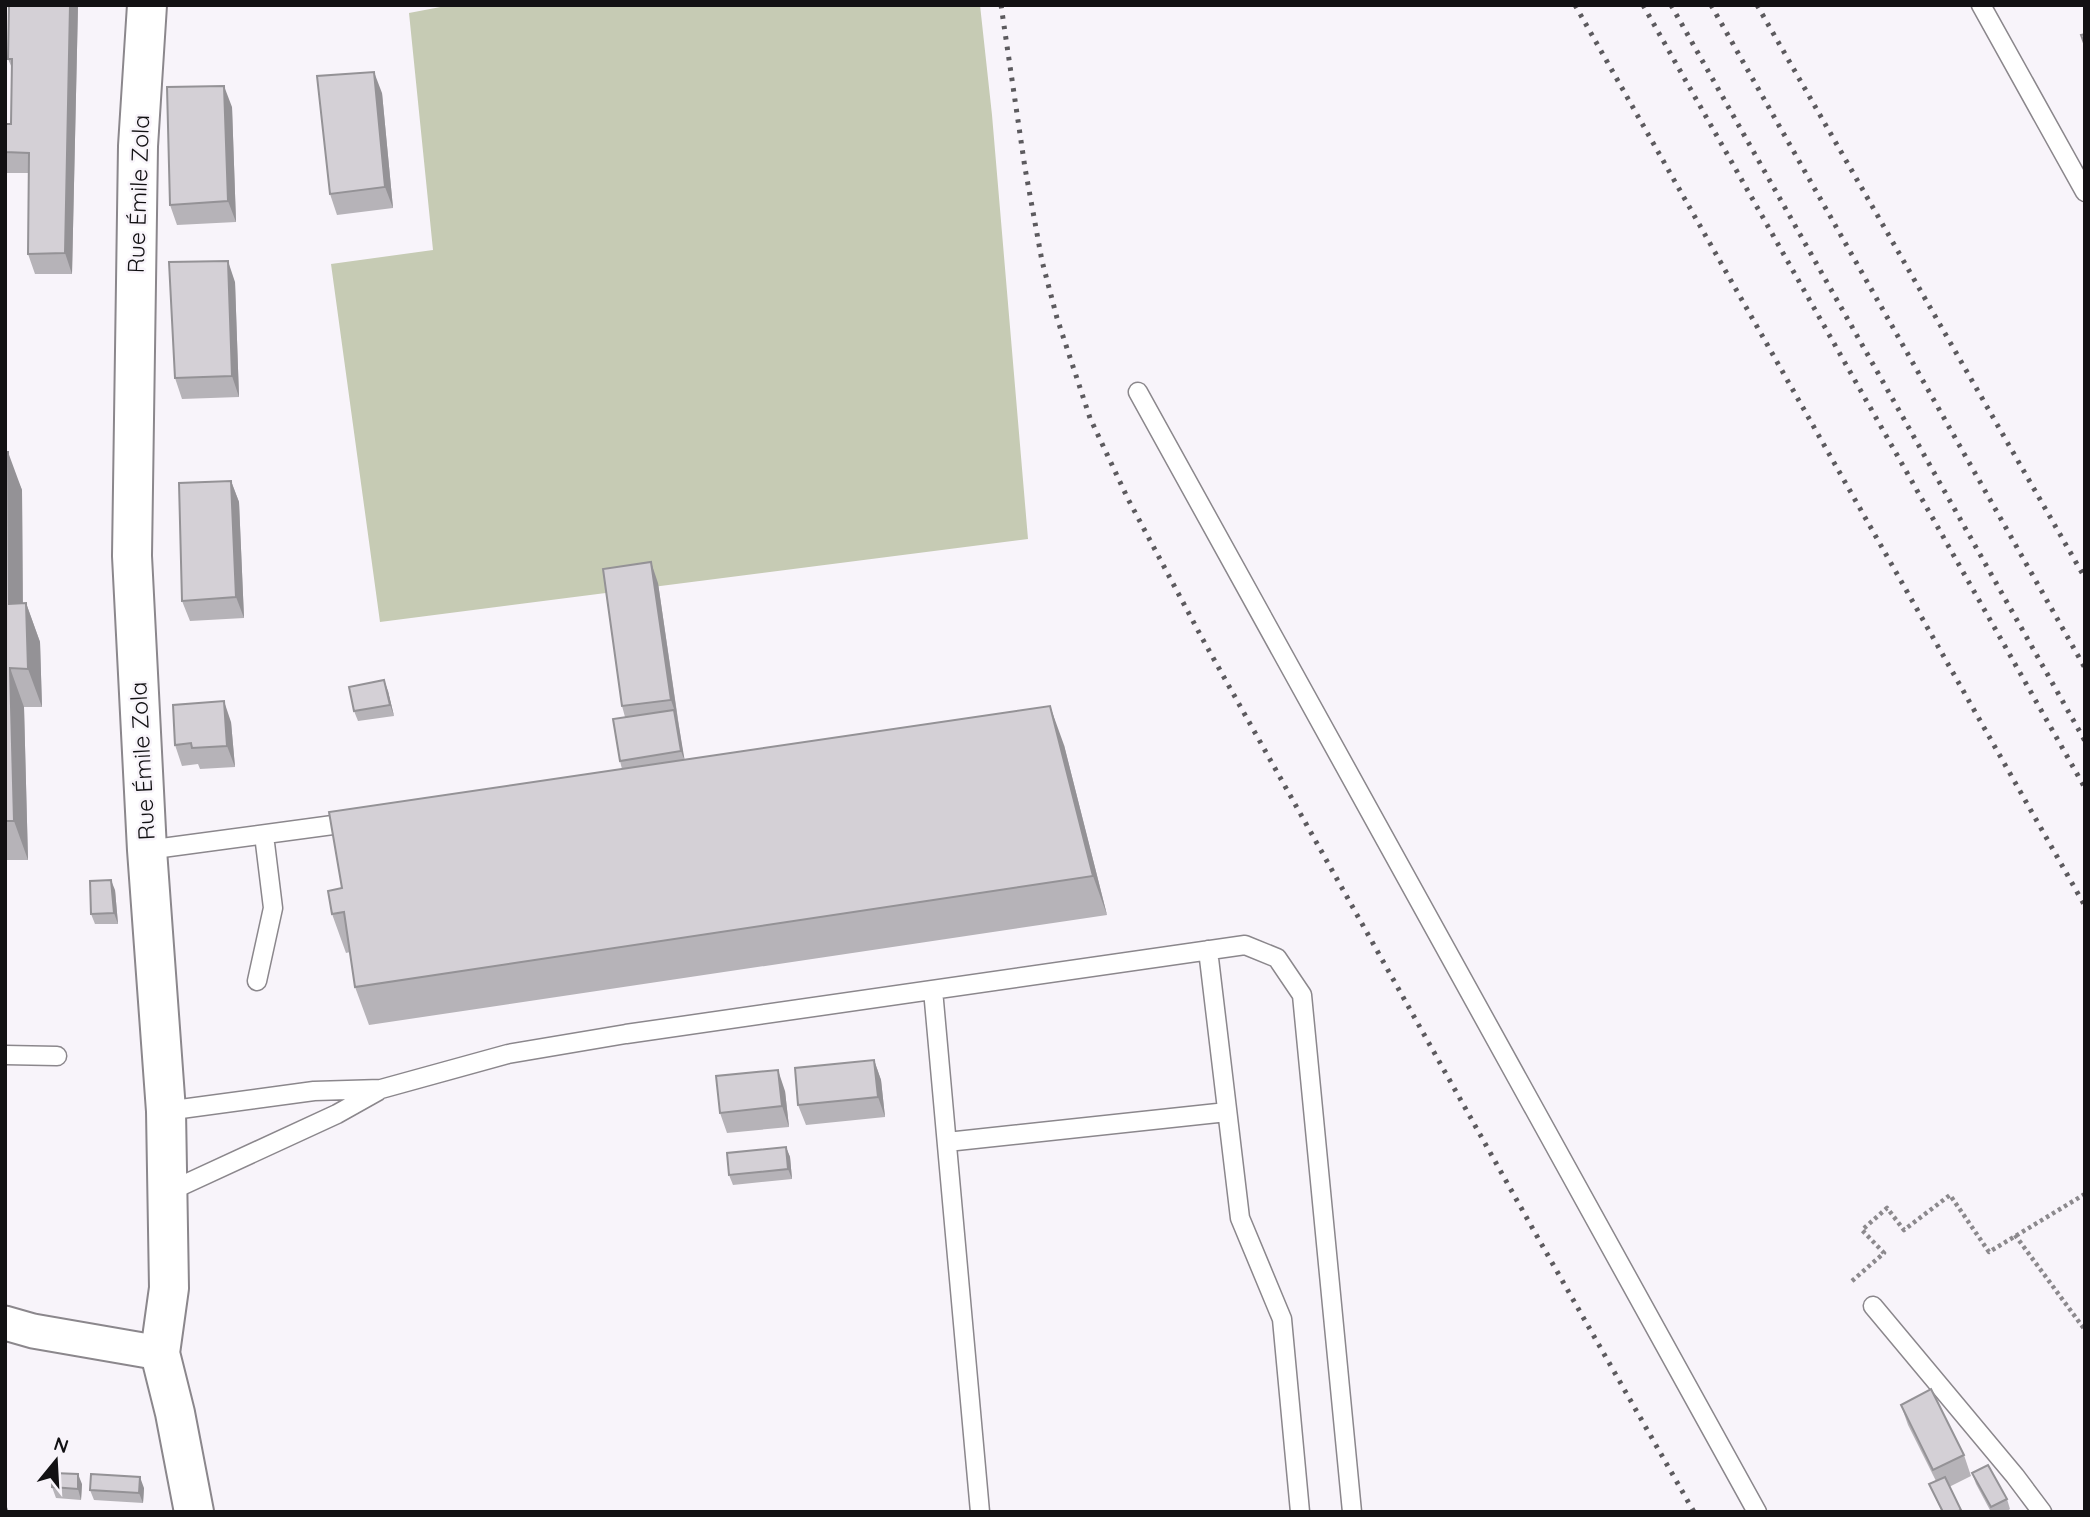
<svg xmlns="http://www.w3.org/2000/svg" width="2090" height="1517" viewBox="0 0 2090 1517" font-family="Quicksand,sans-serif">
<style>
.green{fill:#c6cbb4}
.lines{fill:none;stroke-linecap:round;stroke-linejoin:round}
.lane-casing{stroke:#8b878c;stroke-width:21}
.street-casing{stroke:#8b878c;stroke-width:37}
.secondary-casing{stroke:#8b878c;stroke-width:42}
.path{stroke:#8c898d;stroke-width:4.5;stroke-dasharray:3.5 3.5;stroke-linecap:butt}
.lane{stroke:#fff;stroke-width:18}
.street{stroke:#fff;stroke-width:33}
.secondary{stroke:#fff;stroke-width:38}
.rail{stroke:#5c5a5e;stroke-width:5;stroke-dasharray:3.5 7;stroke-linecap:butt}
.wall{fill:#b6b3b8}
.shaded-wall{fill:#949296}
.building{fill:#d4d0d6;stroke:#949296;stroke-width:2}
.labels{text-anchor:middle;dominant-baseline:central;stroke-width:5;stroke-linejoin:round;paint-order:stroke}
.street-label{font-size:23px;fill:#121113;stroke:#f8f4fa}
</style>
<rect width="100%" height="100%" fill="#f8f4fa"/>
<path class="green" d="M 451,5 L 980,5 L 992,115 L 1028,539 L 380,622 L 331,264 L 433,250 L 409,13 Z"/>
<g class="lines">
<defs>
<path id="lane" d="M 1981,5 L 2085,192
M 1138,392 L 1757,1512
M 147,850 L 355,822
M 1208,950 L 1240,1218 L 1282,1319 L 1300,1512
M 257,981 L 273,908 L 264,835
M 933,990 L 980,1512
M 5,1055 L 57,1056
M 166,1111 L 314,1091 L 381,1089 L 508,1054 L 626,1034 L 1245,945 L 1277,958 L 1302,995 L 1352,1512
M 947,1142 L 1227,1112
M 168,1192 L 337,1114 L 378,1091
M 1873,1306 L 2015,1476 L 2042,1512"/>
<path id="street" d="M 5,1323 L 33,1331 L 160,1353"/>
<path id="secondary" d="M 147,5 L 138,146 L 132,556 L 147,850 L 166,1111 L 169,1288 L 160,1353 L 175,1413 L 194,1512"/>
</defs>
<use href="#lane" class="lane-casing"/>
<use href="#street" class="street-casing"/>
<use href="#secondary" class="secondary-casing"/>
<path class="path" d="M 2015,1235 L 2085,1330
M 1852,1281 L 1884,1253 L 1862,1230 L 1887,1208 L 1904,1230 L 1950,1195 L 1989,1252 L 2085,1194"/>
<use href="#lane" class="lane"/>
<use href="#street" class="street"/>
<use href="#secondary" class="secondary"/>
<path class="rail" d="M 1001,5 L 1025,168 L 1042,261 L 1057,318 L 1090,418 L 1128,499 L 1202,638 L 1538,1238 L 1694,1512
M 1575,5 L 2085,906
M 1643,5 L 2085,788
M 1671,5 L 2085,741
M 1711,5 L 2085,668
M 1757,5 L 2085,578"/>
</g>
<path class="wall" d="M 7,5 L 78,5 L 72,274 L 35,274 L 28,254 L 29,173 L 5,173 L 5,124 L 11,124 L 12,68 L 8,59 L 9,11 Z
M 382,93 L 393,208 L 337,215 L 330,194 Z
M 232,107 L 236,222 L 177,225 L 170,205 Z
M 235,282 L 239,397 L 182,399 L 175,378 Z
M 5,452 L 22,490 L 23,604 L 26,603 L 40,642 L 42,707 L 24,707 L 28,860 L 5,860 Z
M 231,481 L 239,502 L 244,618 L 190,621 L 182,601 Z
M 658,583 L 684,760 L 1064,745 L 1107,915 L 369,1025 L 355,987 L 350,952 L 346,953 L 332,914 L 342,888 L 622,769 L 620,761 L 625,717 L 622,706 Z
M 388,691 L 394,716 L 358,721 L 354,711 Z
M 231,722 L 235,767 L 200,769 L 198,764 L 182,766 L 175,745 Z
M 115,890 L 118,924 L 95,924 L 91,914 Z
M 874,1060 L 881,1080 L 885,1117 L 806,1125 L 798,1105 Z
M 785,1091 L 789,1127 L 727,1133 L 720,1113 Z
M 786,1147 L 790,1157 L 792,1179 L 733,1185 L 729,1175 Z
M 1901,1405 L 1964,1455 L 1971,1476 L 1949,1487 L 1962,1512 L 1942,1512 L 1929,1484 L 1936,1481 L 1908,1425 Z
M 1972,1473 L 2007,1499 L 2010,1509 L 2006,1512 L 1991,1512 L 1976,1484 Z
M 82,1484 L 81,1500 L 56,1498 L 52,1487 Z
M 144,1488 L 143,1503 L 94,1500 L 90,1490 Z"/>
<path class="shaded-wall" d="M 70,5 L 78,5 L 72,274 L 65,253 Z
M 374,72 L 382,93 L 393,208 L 385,187 Z
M 224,86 L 232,107 L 236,222 L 228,201 Z
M 228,261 L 235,282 L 239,397 L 232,376 Z
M 8,452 L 22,490 L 23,643 L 9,604 Z
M 231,481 L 239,502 L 244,618 L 236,597 Z
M 651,562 L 658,583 L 678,721 L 671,700 Z
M 26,603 L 40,642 L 42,707 L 28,669 Z
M 10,668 L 24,707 L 28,860 L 14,821 Z
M 384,680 L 388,691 L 394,716 L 390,705 Z
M 224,701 L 231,722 L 235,767 L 227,746 Z
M 1050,706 L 1064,745 L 1107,915 L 1093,876 Z
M 674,710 L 678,721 L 685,762 L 681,751 Z
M 111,880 L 115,890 L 118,924 L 114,913 Z
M 874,1060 L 881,1080 L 885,1117 L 878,1097 Z
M 778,1070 L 785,1091 L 789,1127 L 782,1106 Z
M 786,1147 L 790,1157 L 792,1179 L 788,1169 Z
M 78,1474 L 82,1484 L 81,1500 L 78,1489 Z
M 140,1477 L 144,1488 L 143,1503 L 139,1493 Z
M 5,1502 L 9,1512 L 5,1512 Z"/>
<path class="building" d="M 9,5 L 70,5 L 65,253 L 28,254 L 29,153 L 5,152 L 5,124 L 11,124 L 12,59 L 8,59 Z
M 2085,34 L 2085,46 L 2081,35 Z
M 374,72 L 385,187 L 330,194 L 317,76 Z
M 224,86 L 228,201 L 170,205 L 167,87 Z
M 228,261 L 232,376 L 175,378 L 169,262 Z
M 5,452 L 8,452 L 9,604 L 26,603 L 28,669 L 10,668 L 14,821 L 5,821 Z
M 231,481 L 236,597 L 182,601 L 179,483 Z
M 651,562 L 671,700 L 622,706 L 603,569 Z
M 384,680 L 390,705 L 354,711 L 349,687 Z
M 224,701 L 227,746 L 192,748 L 191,743 L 175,745 L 173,705 Z
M 1050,706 L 1093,876 L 355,987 L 344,912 L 332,914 L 328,891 L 342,888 L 329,812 Z
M 674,710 L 681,751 L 620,761 L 613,719 Z
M 111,880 L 114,913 L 91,914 L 90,881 Z
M 874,1060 L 878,1097 L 798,1105 L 795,1068 Z
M 778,1070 L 782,1106 L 720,1113 L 716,1076 Z
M 786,1147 L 788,1169 L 729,1175 L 727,1153 Z
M 1931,1389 L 1964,1455 L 1933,1470 L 1901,1405 Z
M 1988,1465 L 2007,1499 L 1991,1507 L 1972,1473 Z
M 53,1473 L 78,1474 L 78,1489 L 52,1487 Z
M 91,1474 L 140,1477 L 139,1493 L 90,1490 Z
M 1945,1477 L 1961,1510 L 1957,1512 L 1943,1512 L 1929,1484 Z"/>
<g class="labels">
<g class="street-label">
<text transform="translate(138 194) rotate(-88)">Rue Émile Zola</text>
<text transform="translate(142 761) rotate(-93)">Rue Émile Zola</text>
</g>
</g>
<rect width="2090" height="1517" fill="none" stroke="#121113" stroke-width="14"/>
<g transform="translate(56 1461) rotate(18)" stroke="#f8f4fa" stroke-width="5" paint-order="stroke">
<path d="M0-5L12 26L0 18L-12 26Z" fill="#121113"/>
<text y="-10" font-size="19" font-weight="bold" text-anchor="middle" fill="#121113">N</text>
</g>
</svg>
